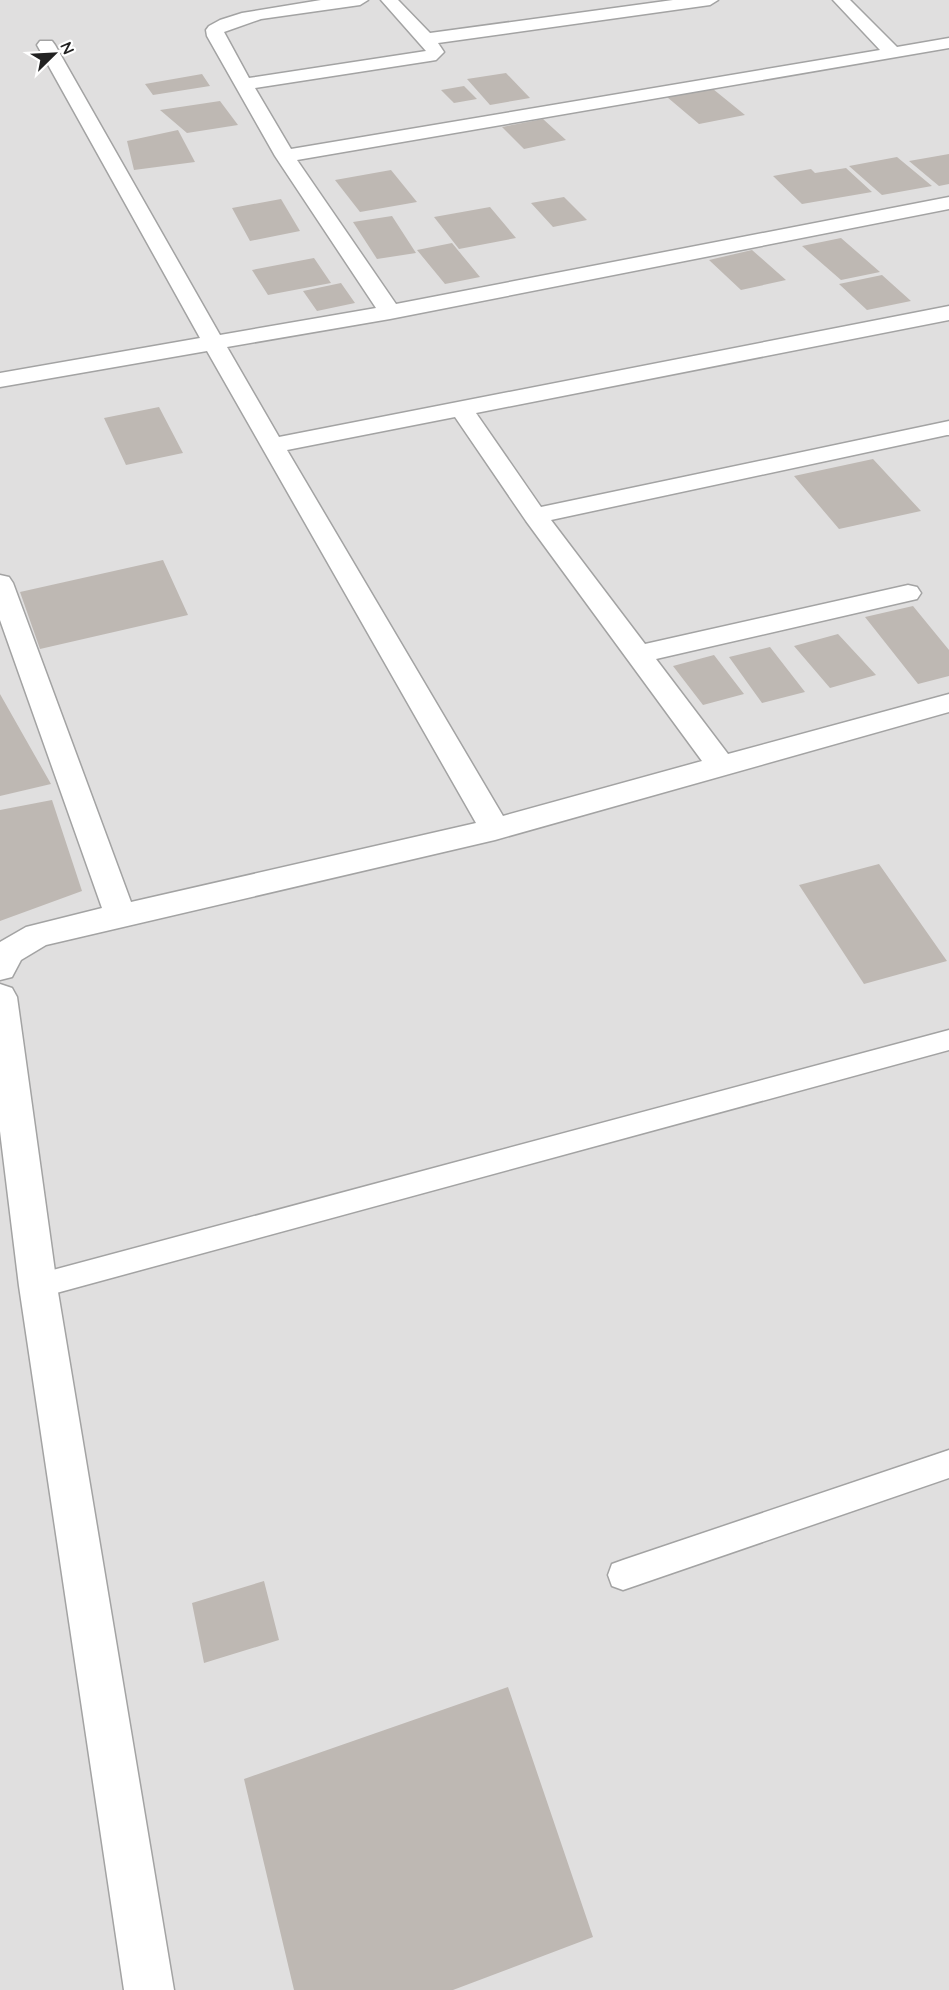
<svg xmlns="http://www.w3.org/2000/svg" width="949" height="1990" viewBox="0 0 949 1990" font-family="Quicksand,sans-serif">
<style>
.residential{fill:#e0dfdf}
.building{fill:#beb8b3}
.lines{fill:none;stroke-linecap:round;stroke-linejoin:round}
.lane-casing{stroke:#a3a3a3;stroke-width:3}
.street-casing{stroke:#a3a3a3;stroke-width:3}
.lane{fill:#fff;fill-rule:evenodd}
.street{fill:#fff;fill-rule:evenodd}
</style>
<rect width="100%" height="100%" fill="#f1efea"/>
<path class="residential" d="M 0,0 L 949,0 L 949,1990 L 0,1990 Z"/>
<path class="building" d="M 506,73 L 530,98 L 490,105 L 467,79 Z
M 202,74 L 210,86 L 153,95 L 145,84 Z
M 464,86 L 477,99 L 454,103 L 441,90 Z
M 713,89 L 745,115 L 699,124 L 667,97 Z
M 220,101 L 238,125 L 187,133 L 160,110 Z
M 543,119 L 566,140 L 524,149 L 502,127 Z
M 178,130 L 195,162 L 134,170 L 127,141 Z
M 949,154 L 949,184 L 939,186 L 909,161 Z
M 897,157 L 932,186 L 882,195 L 849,166 Z
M 846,168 L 872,192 L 802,204 L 773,176 L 811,169 L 815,173 Z
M 391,170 L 417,202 L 360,212 L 335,180 Z
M 564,197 L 587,220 L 553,227 L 531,203 Z
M 281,199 L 300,231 L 250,241 L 232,208 Z
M 490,207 L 516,238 L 459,249 L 434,217 Z
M 392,216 L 416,253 L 377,259 L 353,222 Z
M 841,238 L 880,272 L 841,280 L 802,246 Z
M 452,243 L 480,277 L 445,284 L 417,250 Z
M 752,250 L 786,280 L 741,290 L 709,260 Z
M 314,258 L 331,283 L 268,295 L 252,270 Z
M 882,275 L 911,301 L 867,310 L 839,284 Z
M 341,283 L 355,303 L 317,311 L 303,291 Z
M 159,407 L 183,453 L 126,465 L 104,418 Z
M 873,459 L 921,511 L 839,529 L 794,476 Z
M 163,560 L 188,615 L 40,649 L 20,592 Z
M 913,606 L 949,650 L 949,676 L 918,684 L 865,617 Z
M 838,634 L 876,675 L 830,688 L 794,646 Z
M 770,647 L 805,692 L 762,703 L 729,657 Z
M 714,655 L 744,694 L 703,705 L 673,666 Z
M 0,694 L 51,784 L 0,796 Z
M 52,800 L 82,891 L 0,921 L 0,810 Z
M 879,864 L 947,961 L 864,984 L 799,885 Z
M 264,1581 L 279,1640 L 204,1663 L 192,1603 Z
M 508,1687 L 593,1937 L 453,1990 L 294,1990 L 244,1779 Z"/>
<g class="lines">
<defs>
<path id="lane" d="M 949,1030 L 949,1050 L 38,1298 L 28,1294 L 24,1286 L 28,1278 L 38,1274 Z
M 949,1450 L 949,1478 L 623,1590 L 612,1586 L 608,1575 L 612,1564 L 623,1560 Z"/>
<path id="street" d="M 321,0 L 368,0 L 360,5 L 261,19 L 224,32 L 249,78 L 426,51 L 381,0 L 398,0 L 430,33 L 673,0 L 718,0 L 710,5 L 438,43 L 444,52 L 436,60 L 430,61 L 255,88 L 291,149 L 880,50 L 833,0 L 850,0 L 897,47 L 949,38 L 949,48 L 297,160 L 396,304 L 949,197 L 949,209 L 390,319 L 227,347 L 279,437 L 949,306 L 949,320 L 476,413 L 541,507 L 949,421 L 949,435 L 947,435 L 551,520 L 645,644 L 908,585 L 917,587 L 921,593 L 917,599 L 656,659 L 728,754 L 949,694 L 949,712 L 495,840 L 46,945 L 21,960 L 12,977 L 0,980 L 0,942 L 26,927 L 102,908 L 0,620 L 0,575 L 9,577 L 13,583 L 131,902 L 476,823 L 207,351 L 0,387 L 0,373 L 200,338 L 37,45 L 40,41 L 52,41 L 55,45 L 220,335 L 376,308 L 275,156 L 207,36 L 206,30 L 209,26 L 220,20 L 242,13 ZM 455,417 L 526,521 L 702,761 L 503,816 L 287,450 Z
M 0,984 L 12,988 L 17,997 L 57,1286 L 174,1990 L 124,1990 L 19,1286 L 0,1131 Z"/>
</defs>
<use href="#lane" class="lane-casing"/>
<use href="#street" class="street-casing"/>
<use href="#lane" class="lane"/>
<use href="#street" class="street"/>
</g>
<g transform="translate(54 54) rotate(66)" stroke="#ffffff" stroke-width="4.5" paint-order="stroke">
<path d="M0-4.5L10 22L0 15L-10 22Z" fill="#222222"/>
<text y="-9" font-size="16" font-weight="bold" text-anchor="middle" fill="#222222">N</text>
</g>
</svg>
